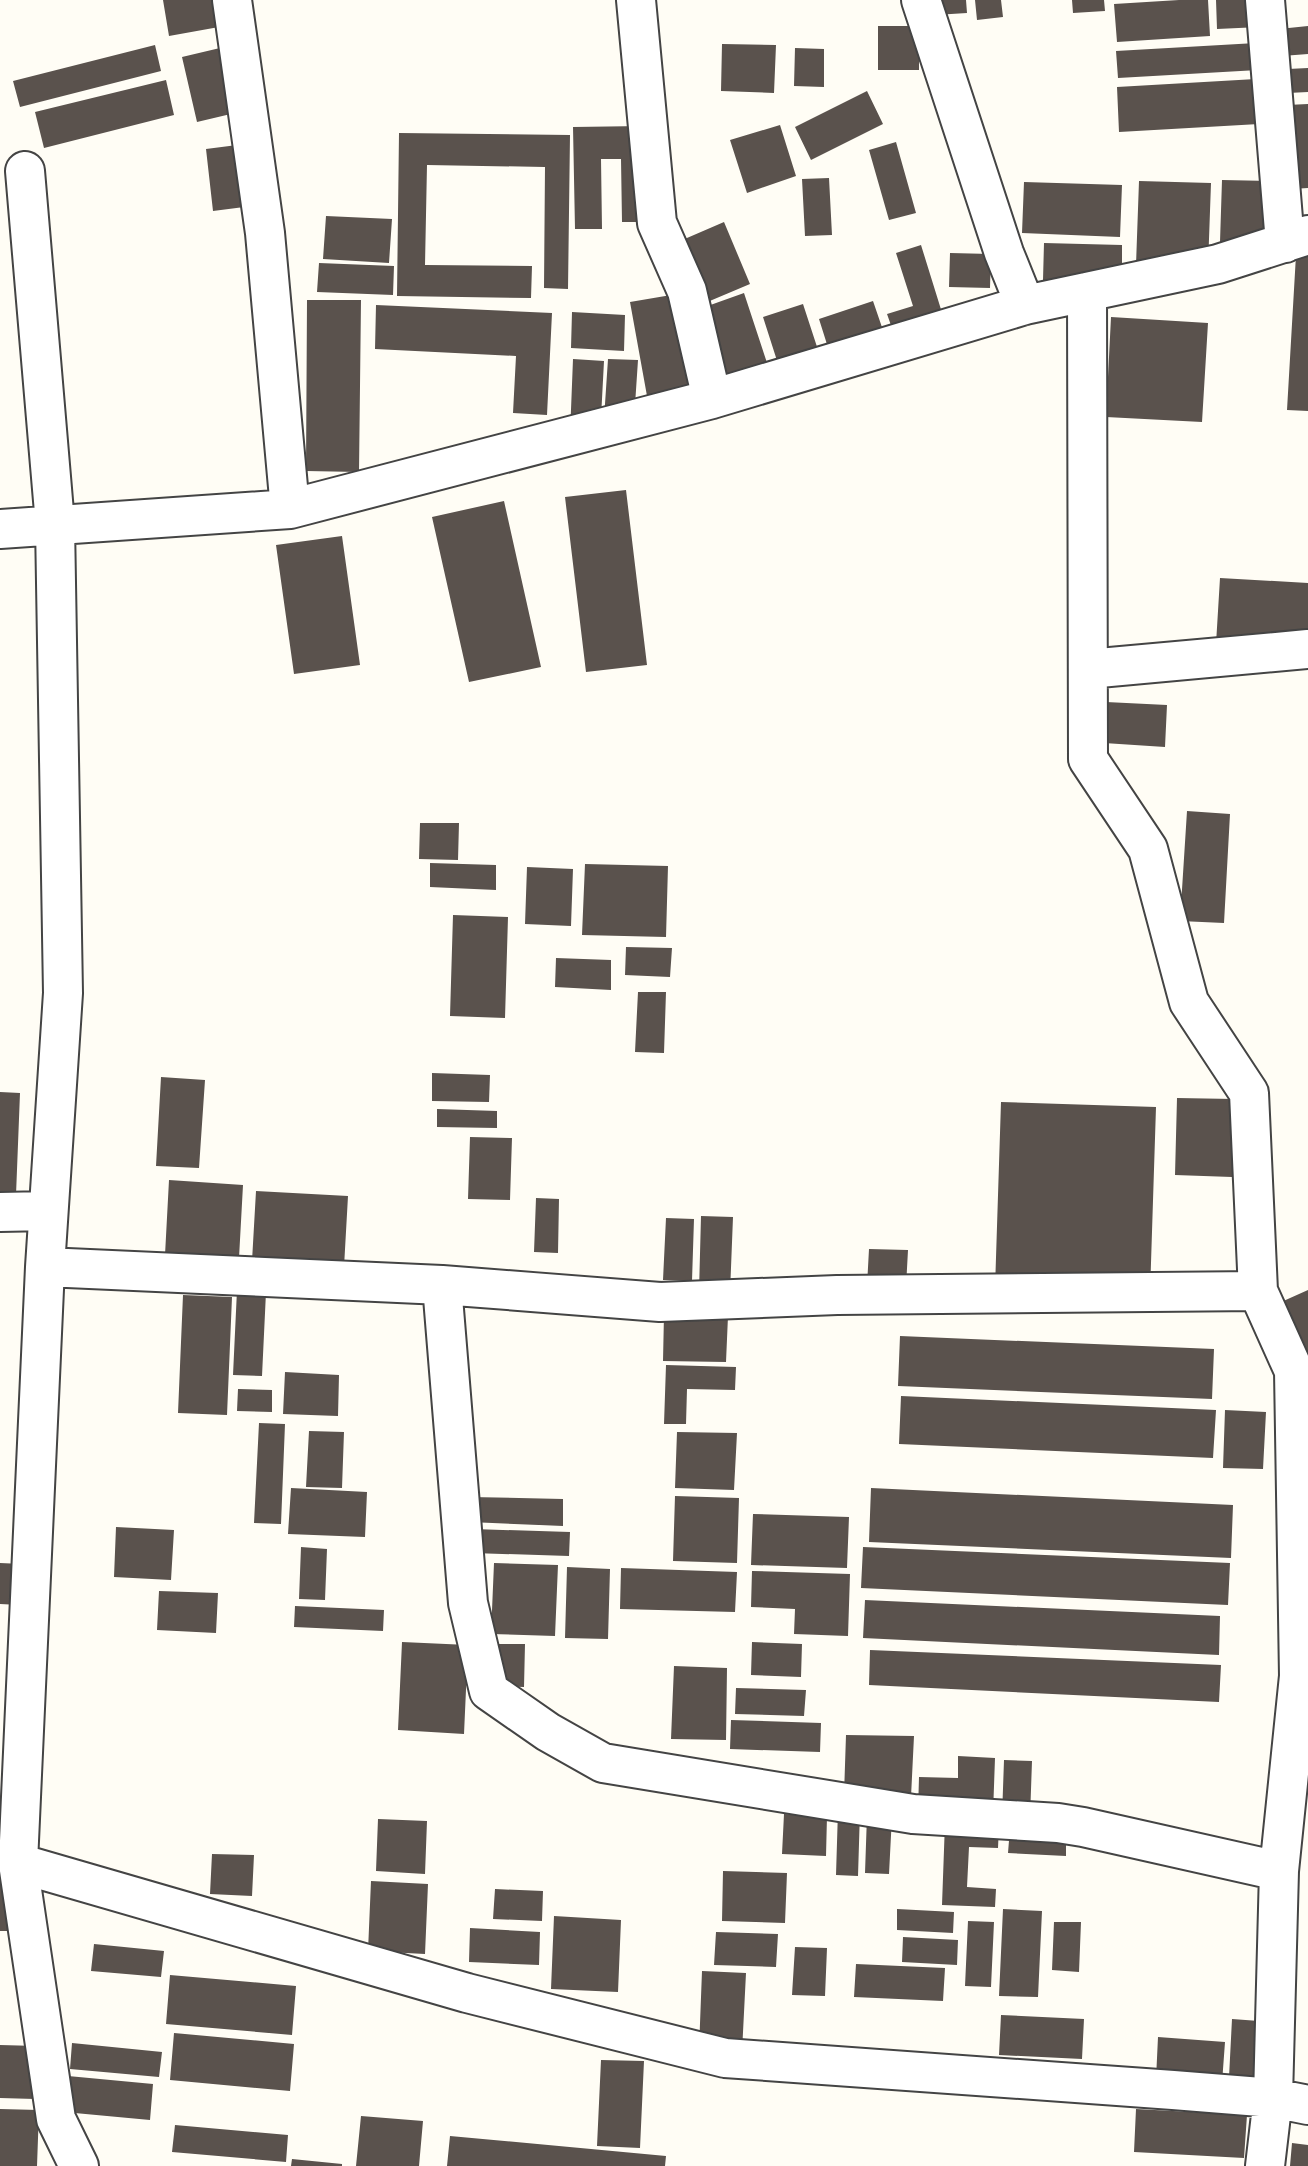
<svg xmlns="http://www.w3.org/2000/svg" width="1308" height="2166" viewBox="0 0 1308 2166" font-family="Georgia,serif">
<style>
.building{fill:#5a524d}
.lines{fill:none;stroke-linecap:round;stroke-linejoin:round}
.street-casing{stroke:#444;stroke-width:42}
.street{stroke:#fff;stroke-width:38}
</style>
<rect width="100%" height="100%" fill="#fffdf5"/>
<path class="building" d="M 163,0 L 214,0 L 219,27 L 169,36 Z
M 934,0 L 966,0 L 967,13 L 935,15 Z
M 975,0 L 1001,0 L 1003,17 L 977,20 Z
M 1072,0 L 1104,0 L 1105,11 L 1073,13 Z
M 1179,0 L 1208,0 L 1210,36 L 1117,42 L 1114,4 Z
M 1216,0 L 1258,0 L 1260,27 L 1217,29 Z
M 878,26 L 919,26 L 919,70 L 878,70 Z
M 1308,26 L 1308,54 L 1282,56 L 1279,29 Z
M 1256,43 L 1258,70 L 1118,78 L 1116,51 Z
M 722,44 L 776,45 L 774,93 L 721,91 Z
M 155,45 L 161,71 L 20,107 L 13,81 Z
M 220,48 L 235,113 L 197,122 L 182,57 Z
M 795,48 L 824,49 L 824,87 L 794,86 Z
M 1308,68 L 1308,92 L 1288,93 L 1288,69 Z
M 1256,79 L 1259,124 L 1119,132 L 1117,87 Z
M 166,80 L 174,115 L 44,148 L 35,112 Z
M 867,91 L 883,124 L 811,160 L 795,127 Z
M 1308,104 L 1308,188 L 1292,189 L 1287,105 Z
M 780,125 L 796,176 L 747,193 L 730,140 Z
M 643,126 L 645,222 L 622,222 L 621,159 L 601,159 L 602,229 L 575,229 L 573,127 Z
M 399,133 L 570,135 L 568,289 L 544,288 L 545,167 L 427,165 L 425,265 L 532,266 L 531,298 L 397,296 Z
M 896,142 L 916,213 L 889,220 L 869,150 Z
M 245,144 L 252,206 L 213,211 L 206,149 Z
M 829,178 L 832,235 L 805,236 L 802,179 Z
M 1222,180 L 1271,181 L 1268,244 L 1220,242 Z
M 1139,181 L 1211,183 L 1208,267 L 1136,265 Z
M 1024,182 L 1122,185 L 1120,237 L 1022,233 Z
M 326,216 L 392,219 L 389,263 L 323,259 Z
M 724,222 L 750,284 L 705,303 L 680,241 Z
M 1044,243 L 1122,245 L 1122,282 L 1043,280 Z
M 921,245 L 948,332 L 899,348 L 887,314 L 913,306 L 896,253 Z
M 950,253 L 991,254 L 990,288 L 949,287 Z
M 1296,255 L 1308,256 L 1308,411 L 1287,410 Z
M 319,263 L 394,266 L 393,295 L 317,292 Z
M 683,293 L 702,398 L 649,407 L 630,302 Z
M 744,293 L 772,378 L 730,392 L 702,308 Z
M 307,300 L 361,300 L 359,472 L 306,471 Z
M 873,301 L 886,339 L 831,357 L 819,319 Z
M 803,304 L 820,356 L 780,370 L 763,317 Z
M 376,305 L 552,313 L 547,415 L 513,413 L 516,356 L 375,349 Z
M 572,312 L 625,315 L 624,351 L 571,348 Z
M 1111,317 L 1208,323 L 1202,422 L 1106,417 Z
M 573,359 L 604,361 L 600,437 L 570,435 Z
M 608,359 L 638,360 L 634,420 L 604,419 Z
M 626,490 L 647,665 L 586,672 L 565,497 Z
M 504,501 L 541,667 L 469,682 L 432,517 Z
M 342,536 L 360,665 L 294,674 L 276,545 Z
M 1220,578 L 1308,583 L 1308,649 L 1216,644 Z
M 1106,702 L 1167,705 L 1165,747 L 1104,743 Z
M 1187,811 L 1230,814 L 1224,923 L 1180,921 Z
M 420,823 L 459,823 L 458,860 L 419,859 Z
M 430,863 L 496,865 L 496,890 L 430,887 Z
M 585,864 L 668,866 L 666,937 L 582,935 Z
M 527,867 L 573,869 L 571,926 L 525,924 Z
M 453,915 L 508,917 L 505,1018 L 450,1016 Z
M 626,947 L 672,948 L 670,977 L 625,975 Z
M 556,958 L 611,960 L 611,990 L 555,987 Z
M 638,992 L 666,992 L 664,1053 L 635,1052 Z
M 432,1073 L 490,1075 L 489,1102 L 432,1101 Z
M 161,1077 L 205,1080 L 199,1168 L 156,1166 Z
M 0,1092 L 20,1093 L 16,1195 L 0,1195 Z
M 1177,1098 L 1234,1099 L 1232,1177 L 1175,1175 Z
M 1001,1102 L 1156,1107 L 1150,1294 L 995,1289 Z
M 437,1109 L 497,1111 L 497,1128 L 437,1127 Z
M 470,1137 L 512,1138 L 510,1200 L 468,1199 Z
M 169,1180 L 243,1185 L 239,1258 L 165,1255 Z
M 256,1191 L 348,1196 L 344,1267 L 252,1261 Z
M 536,1198 L 559,1199 L 558,1253 L 534,1252 Z
M 701,1216 L 733,1217 L 730,1293 L 699,1292 Z
M 666,1218 L 694,1219 L 692,1281 L 663,1280 Z
M 869,1249 L 908,1250 L 906,1287 L 867,1286 Z
M 237,1290 L 266,1292 L 262,1376 L 233,1375 Z
M 1308,1290 L 1308,1394 L 1268,1308 Z
M 183,1295 L 232,1297 L 227,1415 L 178,1413 Z
M 664,1314 L 728,1316 L 726,1362 L 663,1361 Z
M 900,1336 L 1214,1349 L 1212,1399 L 898,1386 Z
M 666,1365 L 736,1367 L 735,1390 L 687,1389 L 686,1424 L 664,1424 Z
M 285,1372 L 339,1375 L 338,1416 L 283,1414 Z
M 238,1389 L 272,1390 L 272,1412 L 237,1411 Z
M 901,1396 L 1216,1410 L 1213,1458 L 899,1444 Z
M 1225,1410 L 1266,1412 L 1263,1469 L 1223,1468 Z
M 259,1423 L 285,1424 L 281,1524 L 254,1523 Z
M 309,1431 L 344,1432 L 342,1488 L 306,1487 Z
M 677,1432 L 737,1433 L 734,1490 L 675,1488 Z
M 291,1488 L 367,1492 L 365,1537 L 288,1534 Z
M 871,1488 L 1233,1505 L 1231,1558 L 869,1542 Z
M 675,1496 L 739,1498 L 737,1563 L 673,1561 Z
M 470,1497 L 563,1499 L 563,1526 L 469,1522 Z
M 753,1514 L 849,1517 L 847,1568 L 751,1565 Z
M 116,1527 L 174,1530 L 171,1580 L 114,1577 Z
M 473,1529 L 570,1532 L 569,1556 L 472,1553 Z
M 301,1547 L 327,1549 L 325,1600 L 299,1599 Z
M 863,1547 L 1230,1563 L 1228,1605 L 861,1588 Z
M 0,1563 L 22,1564 L 20,1605 L 0,1604 Z
M 494,1563 L 558,1565 L 555,1636 L 491,1634 Z
M 567,1567 L 610,1569 L 608,1639 L 565,1638 Z
M 621,1568 L 737,1572 L 735,1612 L 620,1609 Z
M 752,1571 L 850,1574 L 848,1636 L 794,1634 L 795,1609 L 751,1607 Z
M 159,1591 L 218,1593 L 216,1633 L 157,1630 Z
M 865,1600 L 1220,1616 L 1219,1655 L 863,1638 Z
M 295,1606 L 384,1610 L 383,1631 L 294,1627 Z
M 402,1642 L 468,1645 L 464,1734 L 398,1730 Z
M 752,1642 L 802,1644 L 801,1677 L 751,1675 Z
M 498,1644 L 525,1644 L 524,1687 L 497,1686 Z
M 870,1650 L 1221,1665 L 1219,1702 L 869,1685 Z
M 674,1666 L 727,1668 L 726,1740 L 671,1739 Z
M 736,1688 L 806,1690 L 804,1716 L 735,1714 Z
M 731,1720 L 821,1723 L 820,1752 L 730,1749 Z
M 846,1735 L 914,1736 L 911,1797 L 844,1795 Z
M 958,1756 L 995,1758 L 993,1814 L 918,1812 L 919,1777 L 958,1778 Z
M 1004,1760 L 1032,1761 L 1030,1818 L 1002,1817 Z
M 838,1810 L 860,1811 L 858,1876 L 836,1875 Z
M 784,1814 L 827,1816 L 826,1856 L 782,1854 Z
M 867,1815 L 892,1816 L 889,1874 L 865,1873 Z
M 378,1819 L 427,1821 L 425,1874 L 376,1871 Z
M 945,1822 L 999,1825 L 998,1848 L 969,1847 L 967,1887 L 996,1889 L 995,1907 L 942,1905 Z
M 1010,1828 L 1066,1831 L 1066,1856 L 1008,1853 Z
M 212,1854 L 254,1855 L 252,1896 L 210,1894 Z
M 723,1871 L 787,1873 L 785,1923 L 722,1921 Z
M 0,1879 L 14,1879 L 12,1931 L 0,1931 Z
M 371,1881 L 428,1884 L 425,1954 L 368,1951 Z
M 495,1889 L 543,1891 L 542,1921 L 493,1919 Z
M 897,1909 L 954,1912 L 953,1933 L 897,1930 Z
M 1003,1909 L 1042,1911 L 1038,1997 L 999,1996 Z
M 554,1916 L 621,1920 L 618,1992 L 551,1989 Z
M 968,1921 L 994,1922 L 991,1987 L 965,1986 Z
M 1054,1922 L 1081,1922 L 1079,1972 L 1052,1970 Z
M 470,1928 L 540,1932 L 539,1965 L 469,1962 Z
M 716,1932 L 778,1934 L 776,1967 L 714,1965 Z
M 903,1937 L 958,1940 L 957,1965 L 902,1962 Z
M 94,1944 L 164,1951 L 161,1977 L 91,1971 Z
M 795,1947 L 827,1948 L 825,1996 L 792,1995 Z
M 856,1964 L 945,1968 L 943,2001 L 854,1997 Z
M 702,1971 L 746,1973 L 742,2052 L 699,2050 Z
M 170,1975 L 296,1986 L 292,2035 L 166,2024 Z
M 1001,2015 L 1084,2019 L 1082,2059 L 999,2055 Z
M 1232,2019 L 1259,2021 L 1254,2099 L 1228,2097 Z
M 174,2033 L 294,2044 L 290,2091 L 170,2080 Z
M 1158,2037 L 1225,2042 L 1222,2083 L 1156,2079 Z
M 72,2043 L 162,2052 L 159,2077 L 70,2069 Z
M 0,2045 L 37,2046 L 35,2099 L 0,2098 Z
M 601,2060 L 644,2061 L 640,2148 L 597,2146 Z
M 68,2076 L 153,2084 L 150,2120 L 64,2112 Z
M 0,2109 L 39,2110 L 37,2166 L 0,2166 Z
M 1136,2109 L 1247,2115 L 1244,2158 L 1134,2152 Z
M 361,2116 L 423,2121 L 419,2166 L 356,2166 Z
M 175,2125 L 288,2135 L 286,2162 L 172,2152 Z
M 450,2136 L 666,2156 L 665,2166 L 447,2166 Z
M 1292,2143 L 1308,2145 L 1308,2166 L 1290,2166 Z
M 292,2159 L 342,2164 L 342,2166 L 291,2166 Z"/>
<g class="lines">
<defs>
<path id="street" d="M 232,0 L 265,233 L 290,509
M 636,0 L 657,223 L 687,291 L 712,399
M 921,0 L 1004,253 L 1025,305
M 1265,0 L 1285,243
M 25,171 L 55,524 L 63,993 L 45,1267 L 18,1863 L 56,2119 L 79,2166
M 1087,292 L 1088,759 L 1148,849 L 1189,1002 L 1249,1093 L 1258,1291 L 1294,1371 L 1299,1676 L 1279,1871 L 1273,2098 L 1265,2166
M 0,529 L 290,509 L 712,399 L 1025,305 L 1218,264 L 1308,235
M 1088,669 L 1308,649
M 0,1212 L 48,1211
M 45,1267 L 442,1285 L 660,1302 L 837,1295 L 1258,1291
M 442,1285 L 468,1603 L 489,1691 L 548,1732 L 603,1763 L 913,1814 L 1058,1823 L 1083,1827 L 1279,1871
M 18,1863 L 467,1993 L 725,2058 L 1173,2090 L 1273,2098 L 1308,2105"/>
</defs>
<use href="#street" class="street-casing"/>
<use href="#street" class="street"/>
</g>
</svg>
